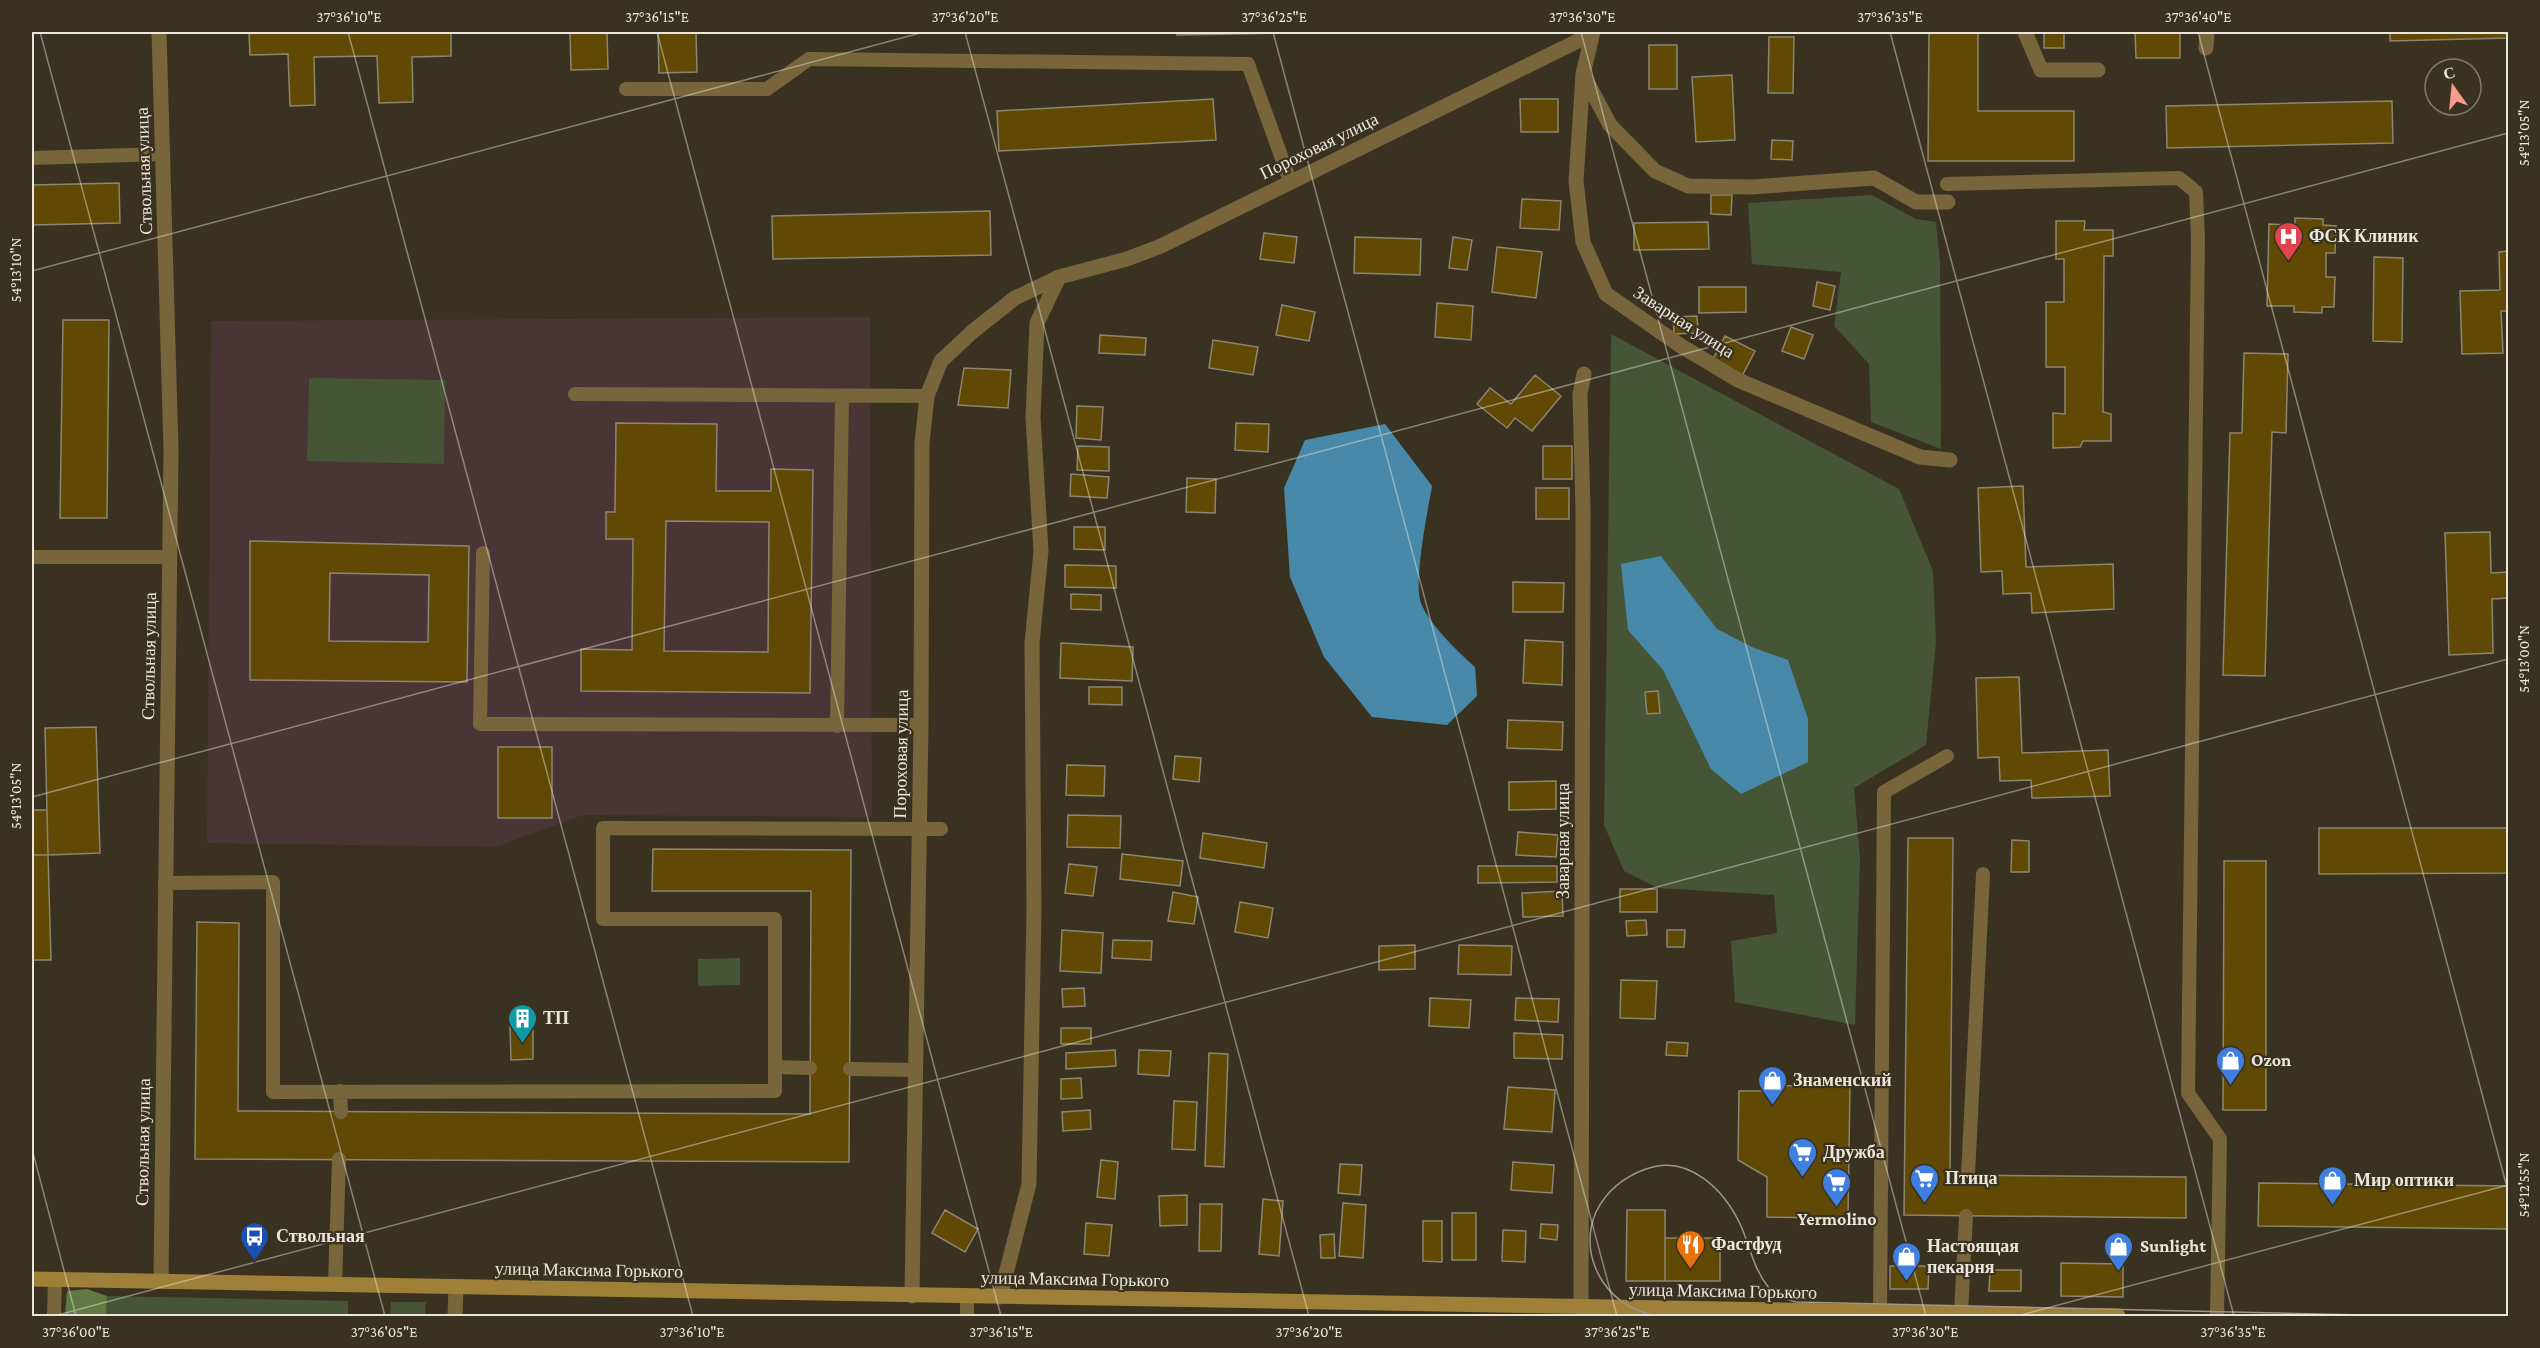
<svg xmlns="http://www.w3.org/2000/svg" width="2540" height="1348" viewBox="0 0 2540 1348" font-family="'Crimson Pro',serif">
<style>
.education{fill:#493436}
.green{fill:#465535}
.forest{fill:#607842}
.water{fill:#4889a9}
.building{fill:#5f4905;stroke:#8e8570;stroke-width:1.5;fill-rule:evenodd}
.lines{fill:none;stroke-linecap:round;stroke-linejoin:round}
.service{stroke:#79653b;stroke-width:14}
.minor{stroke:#79653b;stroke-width:15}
.secondary{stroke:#a08039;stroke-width:15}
.tram{stroke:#9c9688;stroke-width:1.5}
.ticks{fill:none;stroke:#ebe6db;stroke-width:1.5;stroke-opacity:0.45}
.labels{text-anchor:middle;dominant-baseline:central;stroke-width:4.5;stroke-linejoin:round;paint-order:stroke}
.street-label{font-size:18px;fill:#ebe6db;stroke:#3a3220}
.poi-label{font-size:18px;font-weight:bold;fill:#ebe6db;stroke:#3a3220;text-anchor:start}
.neatline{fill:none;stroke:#ebe6db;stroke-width:2}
.ticks-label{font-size:15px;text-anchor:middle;fill:#ebe6db}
</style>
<rect width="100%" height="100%" fill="#3a3220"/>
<path class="education" d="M 870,317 L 872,817 L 583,815 L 496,847 L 207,843 L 211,321 Z"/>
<path class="green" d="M 1872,195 L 1916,219 L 1936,222 L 1940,263 L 1941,449 L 1871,422 L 1869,364 L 1834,326 L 1841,272 L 1752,264 L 1748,203 Z
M 1611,334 L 1899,489 L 1933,571 L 1936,642 L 1926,745 L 1854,788 L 1860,857 L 1855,1025 L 1735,1002 L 1731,941 L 1777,933 L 1774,895 L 1658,888 L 1624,871 L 1604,825 Z
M 309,378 L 445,380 L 444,464 L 307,461 Z
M 740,958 L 740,985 L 698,986 L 698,959 Z
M 107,1296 L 348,1301 L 348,1316 L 106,1316 Z
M 391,1302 L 426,1302 L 425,1316 L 390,1316 Z"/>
<path class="forest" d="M 87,1289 L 107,1296 L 106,1316 L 65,1316 L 67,1291 Z"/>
<path class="water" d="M 1385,424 L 1432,486 C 1428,509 1413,583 1421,603 C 1429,624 1458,652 1475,667 L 1477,696 L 1447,725 L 1372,717 L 1324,657 L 1290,577 L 1284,488 L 1305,440 Z
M 1661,556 L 1717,629 L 1754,648 L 1788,660 L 1808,719 L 1808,762 L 1741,794 L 1711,769 L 1663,670 L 1628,630 L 1621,564 Z"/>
<path class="building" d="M 62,32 L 114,32 L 114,33 L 62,33 Z
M 249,32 L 451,32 L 451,56 L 412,57 L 413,102 L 379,103 L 377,56 L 314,57 L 315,105 L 290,106 L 288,54 L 250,55 Z
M 570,32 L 607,32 L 608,69 L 571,70 Z
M 658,32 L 696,32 L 697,72 L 659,73 Z
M 1177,32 L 1331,32 L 1177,35 Z
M 1929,32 L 1978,32 L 1978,111 L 2074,111 L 2074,161 L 1928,161 Z
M 2044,32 L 2064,32 L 2064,48 L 2044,48 Z
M 2135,32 L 2180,32 L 2180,58 L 2136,58 Z
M 2390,32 L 2508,32 L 2508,38 L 2390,41 Z
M 1769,37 L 1794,37 L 1793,93 L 1768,93 Z
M 1649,45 L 1677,45 L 1677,89 L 1649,89 Z
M 1732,75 L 1735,140 L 1696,142 L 1692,77 Z
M 1213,99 L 1216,140 L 999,151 L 997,111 Z
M 1520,99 L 1558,99 L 1558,132 L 1521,132 Z
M 2392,101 L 2393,143 L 2167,148 L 2166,106 Z
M 1772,140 L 1793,141 L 1792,160 L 1771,159 Z
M 119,183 L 120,223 L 32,225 L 32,185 Z
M 1711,195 L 1732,195 L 1731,215 L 1711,214 Z
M 1522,199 L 1561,201 L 1559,230 L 1520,228 Z
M 990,211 L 991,255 L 773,259 L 772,216 Z
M 2295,218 L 2323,219 L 2323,225 L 2336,226 L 2335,253 L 2326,253 L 2326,277 L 2335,277 L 2334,307 L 2322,307 L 2322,313 L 2294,312 L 2294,306 L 2267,306 L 2269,224 L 2295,225 Z
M 2056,221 L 2085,221 L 2084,230 L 2113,230 L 2113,256 L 2104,256 L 2103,412 L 2111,414 L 2111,441 L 2083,441 L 2080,447 L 2053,448 L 2053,413 L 2065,414 L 2065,367 L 2046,367 L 2046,302 L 2064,302 L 2064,259 L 2056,259 Z
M 1708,222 L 1709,249 L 1634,250 L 1634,223 Z
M 1264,233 L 1297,237 L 1294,263 L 1260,259 Z
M 1355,237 L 1421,239 L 1420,275 L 1354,273 Z
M 1453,237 L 1472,240 L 1467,270 L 1449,268 Z
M 1497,247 L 1542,252 L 1536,298 L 1492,292 Z
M 2508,251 L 2508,311 L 2501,311 L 2503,353 L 2462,354 L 2460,291 L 2500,290 L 2499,252 Z
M 2374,257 L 2403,258 L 2402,342 L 2373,341 Z
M 1817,282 L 1835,286 L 1830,310 L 1813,306 Z
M 1699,287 L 1746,287 L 1746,312 L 1699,313 Z
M 1437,303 L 1473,306 L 1471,340 L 1435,337 Z
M 1282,305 L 1315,312 L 1309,341 L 1276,335 Z
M 1697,316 L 1698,333 L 1674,334 L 1673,317 Z
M 63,320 L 109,320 L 107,518 L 60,518 Z
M 1791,327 L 1813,335 L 1804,359 L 1782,351 Z
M 1100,335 L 1146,338 L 1145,355 L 1099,353 Z
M 1725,336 L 1755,351 L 1742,376 L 1712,361 Z
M 1213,340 L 1258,347 L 1253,375 L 1209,368 Z
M 2244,353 L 2288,354 L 2286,433 L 2272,432 L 2265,676 L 2223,675 L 2230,433 L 2242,433 Z
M 964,368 L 1011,370 L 1008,408 L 958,405 Z
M 1535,375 L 1561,396 L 1532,431 L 1515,418 L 1507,428 L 1477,404 L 1490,388 L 1511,404 Z
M 1077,406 L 1103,407 L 1101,440 L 1076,438 Z
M 616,423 L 717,424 L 716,491 L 771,491 L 771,469 L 813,470 L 810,693 L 581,691 L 581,649 L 632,650 L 633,539 L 606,539 L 606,512 L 615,512 ZM 666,521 L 769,522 L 768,652 L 664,651 Z
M 1236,423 L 1269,424 L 1268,452 L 1235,450 Z
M 1078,446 L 1109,447 L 1109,471 L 1077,470 Z
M 1543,446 L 1572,446 L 1572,479 L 1543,479 Z
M 1071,474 L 1109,477 L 1107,498 L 1070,496 Z
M 1187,478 L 1216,479 L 1215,513 L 1186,512 Z
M 2023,486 L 2026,567 L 2113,564 L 2114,609 L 2032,613 L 2031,593 L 2003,594 L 2002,571 L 1981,572 L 1978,488 Z
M 1536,488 L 1569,488 L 1569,519 L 1536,519 Z
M 1074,527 L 1105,527 L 1105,550 L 1074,549 Z
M 2490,532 L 2491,573 L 2508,572 L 2508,598 L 2492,599 L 2493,653 L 2449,655 L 2445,533 Z
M 250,541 L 469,546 L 467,682 L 250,680 ZM 330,573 L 429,575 L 428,642 L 329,641 Z
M 1065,565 L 1116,566 L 1116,588 L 1065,587 Z
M 1513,582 L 1564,583 L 1563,612 L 1513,612 Z
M 1071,594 L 1101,595 L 1101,610 L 1071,609 Z
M 1525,640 L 1563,642 L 1562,685 L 1523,683 Z
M 1061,643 L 1133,647 L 1132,681 L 1060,678 Z
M 2019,677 L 2022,753 L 2108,750 L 2110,796 L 2032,798 L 2031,780 L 2000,781 L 1999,757 L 1978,758 L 1976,678 Z
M 1089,687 L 1122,687 L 1122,705 L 1089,704 Z
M 1658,691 L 1660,713 L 1647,714 L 1645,692 Z
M 1508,720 L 1563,722 L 1562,750 L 1507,748 Z
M 96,727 L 100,853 L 48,855 L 45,728 Z
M 498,747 L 552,747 L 552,818 L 498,818 Z
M 1175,756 L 1201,758 L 1199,782 L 1173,779 Z
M 1067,765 L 1105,766 L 1104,796 L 1066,795 Z
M 1556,781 L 1556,809 L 1509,810 L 1509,782 Z
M 32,810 L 47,810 L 48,855 L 32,855 Z
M 1068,815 L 1121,816 L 1120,848 L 1067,847 Z
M 2319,828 L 2508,828 L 2508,873 L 2319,874 Z
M 1518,832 L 1558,835 L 1556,857 L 1516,855 Z
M 1203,833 L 1267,843 L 1264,868 L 1200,858 Z
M 1908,838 L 1953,838 L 1950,1175 L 2186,1177 L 2186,1218 L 1904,1215 Z
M 2012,840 L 2029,841 L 2029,872 L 2011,872 Z
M 653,849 L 851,850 L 849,1162 L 195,1159 L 197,922 L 239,923 L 238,1111 L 810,1114 L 811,891 L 652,891 Z
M 1122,854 L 1183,861 L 1180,886 L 1120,879 Z
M 32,855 L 48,855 L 51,960 L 32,960 Z
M 2224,861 L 2266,861 L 2266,1110 L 2223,1110 Z
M 1069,864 L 1097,867 L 1093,896 L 1065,893 Z
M 1478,866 L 1557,866 L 1557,882 L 1478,883 Z
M 1620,889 L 1657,889 L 1657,912 L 1620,912 Z
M 1562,891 L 1563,916 L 1523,917 L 1522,893 Z
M 1173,892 L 1198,897 L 1194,924 L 1168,921 Z
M 1240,902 L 1273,908 L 1268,938 L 1235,932 Z
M 1646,920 L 1647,935 L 1627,936 L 1626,921 Z
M 1062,930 L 1103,933 L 1101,973 L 1060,971 Z
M 1667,930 L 1685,930 L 1684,947 L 1667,947 Z
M 1113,940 L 1152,941 L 1151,960 L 1112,958 Z
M 1415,945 L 1415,969 L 1379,970 L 1379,946 Z
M 1459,945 L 1512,946 L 1511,975 L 1458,974 Z
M 1621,980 L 1657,981 L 1655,1019 L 1620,1018 Z
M 1084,988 L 1085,1006 L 1063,1007 L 1062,989 Z
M 1430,998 L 1471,1000 L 1469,1028 L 1429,1026 Z
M 1516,998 L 1559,999 L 1558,1022 L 1515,1020 Z
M 510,1027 L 533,1027 L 533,1059 L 511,1060 Z
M 1061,1028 L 1091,1028 L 1091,1044 L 1061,1044 Z
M 1514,1033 L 1563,1035 L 1562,1059 L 1514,1058 Z
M 1667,1042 L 1688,1043 L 1687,1056 L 1666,1055 Z
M 1115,1050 L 1116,1066 L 1066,1069 L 1066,1053 Z
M 1139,1050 L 1171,1051 L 1169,1076 L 1138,1074 Z
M 1209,1053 L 1228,1054 L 1224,1167 L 1205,1166 Z
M 1801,1076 L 1821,1076 L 1826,1086 L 1850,1085 L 1848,1218 L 1767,1217 L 1767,1177 L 1738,1160 L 1739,1091 L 1768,1091 L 1771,1085 L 1796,1086 Z
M 1081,1078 L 1082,1098 L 1061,1099 L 1061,1079 Z
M 1508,1087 L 1555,1090 L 1552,1132 L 1504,1129 Z
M 1174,1101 L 1197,1102 L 1195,1150 L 1172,1149 Z
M 1090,1110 L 1091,1129 L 1063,1131 L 1062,1112 Z
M 1101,1160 L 1118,1162 L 1115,1199 L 1097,1197 Z
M 1513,1162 L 1554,1165 L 1552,1193 L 1511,1190 Z
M 1340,1164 L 1362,1165 L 1360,1195 L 1338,1193 Z
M 2259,1183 L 2508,1186 L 2508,1229 L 2258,1226 Z
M 1187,1195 L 1187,1225 L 1160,1226 L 1159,1196 Z
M 1263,1199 L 1283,1201 L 1279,1256 L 1259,1254 Z
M 1343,1203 L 1366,1205 L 1363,1258 L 1339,1256 Z
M 1200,1204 L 1222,1204 L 1221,1251 L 1199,1251 Z
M 945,1210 L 978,1229 L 965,1252 L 932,1233 Z
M 1627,1210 L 1665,1210 L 1665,1281 L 1626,1281 Z
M 1452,1213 L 1476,1213 L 1476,1260 L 1452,1260 Z
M 1423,1221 L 1442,1221 L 1442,1262 L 1423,1261 Z
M 1086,1223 L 1112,1225 L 1109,1256 L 1084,1254 Z
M 1541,1224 L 1558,1225 L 1557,1240 L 1540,1238 Z
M 1503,1230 L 1526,1231 L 1525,1262 L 1502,1261 Z
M 1334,1234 L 1335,1258 L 1321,1258 L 1320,1235 Z
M 1665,1238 L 1720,1238 L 1720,1281 L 1665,1281 Z
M 2061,1263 L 2123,1264 L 2123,1297 L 2061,1296 Z
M 1890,1266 L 1929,1266 L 1928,1289 L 1890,1289 Z
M 1990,1270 L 2021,1270 L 2021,1291 L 1989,1291 Z"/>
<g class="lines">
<path class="service" d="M 626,89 L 767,89 L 809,59 L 1248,64 L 1290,181
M 32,158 L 163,154
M 1947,184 L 2179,178 L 2196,192 L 2198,238 L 2188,1093 L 2220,1139 L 2217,1316
M 575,394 L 927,396
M 483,553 L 480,724 L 921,725
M 32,557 L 170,557
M 837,726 L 842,396
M 165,883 L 273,882 L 273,1092 L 775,1091 L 775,919 L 603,919 L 603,828 L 941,829
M 775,1067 L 810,1068
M 850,1069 L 916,1070
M 340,1091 L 341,1112
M 1968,1175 L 1983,874
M 335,1284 L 339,1159
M 1880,1312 L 1884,792 L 1947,756
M 1961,1313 L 1966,1216
M 54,1316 L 55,1279
M 967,1316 L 967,1297"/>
<path class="minor" d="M 159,32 L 171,450 L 161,1281
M 1593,32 L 1583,74 L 1576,181 L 1583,242 L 1606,294 L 1681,346 L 1738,380 L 1920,457 L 1950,460
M 2025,32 L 2041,70 L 2098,70
M 2206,48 L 2207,32
M 1583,74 L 1610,125 L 1655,171 L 1688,186 L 1752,187 L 1874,178 L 1916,202 L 1948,202
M 912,1296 L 921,725 L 922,443 L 927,396 L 941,361 L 972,332 L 1015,298 L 1059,277 L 1127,259 L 1161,246 L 1590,35
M 1000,1297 L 1029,1184 L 1034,909 L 1032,643 L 1041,551 L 1033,417 L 1037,323 L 1059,277
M 1581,1308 L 1583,510 L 1580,394 L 1584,374
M 455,1316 L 456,1287"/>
<path class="secondary" d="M 32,1279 L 2118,1316"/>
<path class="tram" d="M 1663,1316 C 1612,1314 1575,1260 1596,1212 C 1607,1190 1623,1177 1646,1169 C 1689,1153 1725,1191 1741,1226 C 1750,1247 1754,1270 1769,1288 C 1776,1297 1786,1299 1796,1302 L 2407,1316"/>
</g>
<path class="ticks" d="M 40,32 L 385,1316M 348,32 L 693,1316M 657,32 L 1001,1316M 965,32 L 1309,1316M 1273,32 L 1617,1316M 1581,32 L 1926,1316M 1890,32 L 2234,1316M 2198,32 L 2508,1191M 2506,32 L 2508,41M 32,271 L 924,32M 32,797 L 2508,133M 32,1149 L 76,1316M 54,1316 L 2508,659M 2017,1316 L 2508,1185"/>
<defs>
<symbol id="hospital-pin" viewBox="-11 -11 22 30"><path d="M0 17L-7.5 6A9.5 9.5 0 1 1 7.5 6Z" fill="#e0444e" stroke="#3a3220"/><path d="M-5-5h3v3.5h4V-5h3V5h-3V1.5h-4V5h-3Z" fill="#fff"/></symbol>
<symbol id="building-pin" viewBox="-11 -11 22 30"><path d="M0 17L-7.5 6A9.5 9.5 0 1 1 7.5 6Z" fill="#0f9aa8" stroke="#3a3220"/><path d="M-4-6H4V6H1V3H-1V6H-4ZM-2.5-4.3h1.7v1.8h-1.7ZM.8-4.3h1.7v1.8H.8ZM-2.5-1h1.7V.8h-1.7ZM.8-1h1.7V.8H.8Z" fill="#fff"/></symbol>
<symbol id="shop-pin" viewBox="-11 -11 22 30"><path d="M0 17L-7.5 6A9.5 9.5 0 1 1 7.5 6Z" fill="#3f7fe0" stroke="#3a3220"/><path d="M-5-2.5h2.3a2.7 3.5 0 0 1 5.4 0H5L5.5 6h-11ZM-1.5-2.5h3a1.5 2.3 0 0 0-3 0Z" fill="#fff"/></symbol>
<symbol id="supermarket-pin" viewBox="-11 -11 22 30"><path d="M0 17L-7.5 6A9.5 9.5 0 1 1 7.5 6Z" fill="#3f7fe0" stroke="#3a3220"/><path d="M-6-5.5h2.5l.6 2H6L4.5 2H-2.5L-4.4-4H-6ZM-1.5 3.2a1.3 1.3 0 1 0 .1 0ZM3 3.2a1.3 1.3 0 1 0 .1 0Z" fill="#fff"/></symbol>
<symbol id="bus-pin" viewBox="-11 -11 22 30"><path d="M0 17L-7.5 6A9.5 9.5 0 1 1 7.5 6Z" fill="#1a4fb4" stroke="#3a3220"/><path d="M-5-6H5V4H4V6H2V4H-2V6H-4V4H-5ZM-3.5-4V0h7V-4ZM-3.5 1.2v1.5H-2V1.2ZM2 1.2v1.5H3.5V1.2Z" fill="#fff"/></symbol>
<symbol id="restaurant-pin" viewBox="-11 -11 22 30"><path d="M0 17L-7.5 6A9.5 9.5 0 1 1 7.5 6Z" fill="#e8710a" stroke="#3a3220"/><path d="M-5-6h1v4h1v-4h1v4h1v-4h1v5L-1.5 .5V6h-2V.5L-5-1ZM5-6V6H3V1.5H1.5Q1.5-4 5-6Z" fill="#fff"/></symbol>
</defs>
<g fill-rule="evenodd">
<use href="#hospital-pin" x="2272" y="220" width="33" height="45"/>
<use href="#building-pin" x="506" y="1002" width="33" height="45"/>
<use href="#shop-pin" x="2214" y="1044" width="33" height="45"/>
<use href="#shop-pin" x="1756" y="1064" width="33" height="45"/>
<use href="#supermarket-pin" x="1786" y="1136" width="33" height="45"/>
<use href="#supermarket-pin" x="1908" y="1162" width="33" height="45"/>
<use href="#shop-pin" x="2316" y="1164" width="33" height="45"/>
<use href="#supermarket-pin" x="1820" y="1166" width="33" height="45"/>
<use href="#bus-pin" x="238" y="1220" width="33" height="45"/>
<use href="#restaurant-pin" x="1674" y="1228" width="33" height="45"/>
<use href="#shop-pin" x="2102" y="1230" width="33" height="45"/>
<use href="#shop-pin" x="1890" y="1240" width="33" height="45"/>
</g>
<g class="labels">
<g class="street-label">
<text transform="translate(1319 146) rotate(-26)">Пороховая улица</text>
<text transform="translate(144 171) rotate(-92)">Ствольная улица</text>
<text transform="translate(1684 322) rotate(33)">Заварная улица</text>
<text transform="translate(149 656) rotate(-89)">Ствольная улица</text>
<text transform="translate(901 754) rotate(-89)">Пороховая улица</text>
<text transform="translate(1563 841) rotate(-90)">Заварная улица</text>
<text transform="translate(143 1142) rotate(-89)">Ствольная улица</text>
<text transform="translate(589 1270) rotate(1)">улица Максима Горького</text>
<text transform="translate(1075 1279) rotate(1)">улица Максима Горького</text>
<text transform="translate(1723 1291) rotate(1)">улица Максима Горького</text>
</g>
<g class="poi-label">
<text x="2309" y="236">ФСК Клиник</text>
<text x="543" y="1018">ТП</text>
<text x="2251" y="1060">Ozon</text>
<text x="1793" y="1080">Знаменский</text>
<text x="1823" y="1152">Дружба</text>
<text x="1945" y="1178">Птица</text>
<text x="2354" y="1180">Мир оптики</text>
<text x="1837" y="1219" text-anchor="middle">Yermolino</text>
<text x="276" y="1236">Ствольная</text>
<text x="1711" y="1244">Фастфуд</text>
<text x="1927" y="1246">Настоящая<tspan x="1927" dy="21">пекарня</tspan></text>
<text x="2140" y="1246">Sunlight</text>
</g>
</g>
<rect width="2540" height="1348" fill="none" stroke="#3a3220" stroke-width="66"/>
<g transform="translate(2453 87) rotate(345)"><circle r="28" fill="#3a3220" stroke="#817a6b" stroke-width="1.5"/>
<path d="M0-4.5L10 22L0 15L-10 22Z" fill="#f49d8c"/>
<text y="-9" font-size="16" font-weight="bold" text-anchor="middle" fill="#ebe6db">С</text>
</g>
<rect x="33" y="33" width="2474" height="1282" class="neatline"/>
<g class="ticks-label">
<text x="349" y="22">37°36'10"E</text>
<text x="657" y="22">37°36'15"E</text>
<text x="965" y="22">37°36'20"E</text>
<text x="1274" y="22">37°36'25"E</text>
<text x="1582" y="22">37°36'30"E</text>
<text x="1890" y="22">37°36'35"E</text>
<text x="2198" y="22">37°36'40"E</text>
<text transform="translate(2524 133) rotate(-90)" y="5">54°13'05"N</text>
<text transform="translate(16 270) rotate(-90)" y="5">54°13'10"N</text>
<text transform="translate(2524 659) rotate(-90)" y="5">54°13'00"N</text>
<text transform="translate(16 796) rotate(-90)" y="5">54°13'05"N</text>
<text transform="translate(2524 1185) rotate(-90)" y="5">54°12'55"N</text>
<text x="76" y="1337">37°36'00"E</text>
<text x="384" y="1337">37°36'05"E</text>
<text x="692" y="1337">37°36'10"E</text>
<text x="1001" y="1337">37°36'15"E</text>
<text x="1309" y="1337">37°36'20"E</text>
<text x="1617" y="1337">37°36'25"E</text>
<text x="1925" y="1337">37°36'30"E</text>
<text x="2233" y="1337">37°36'35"E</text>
</g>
</svg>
